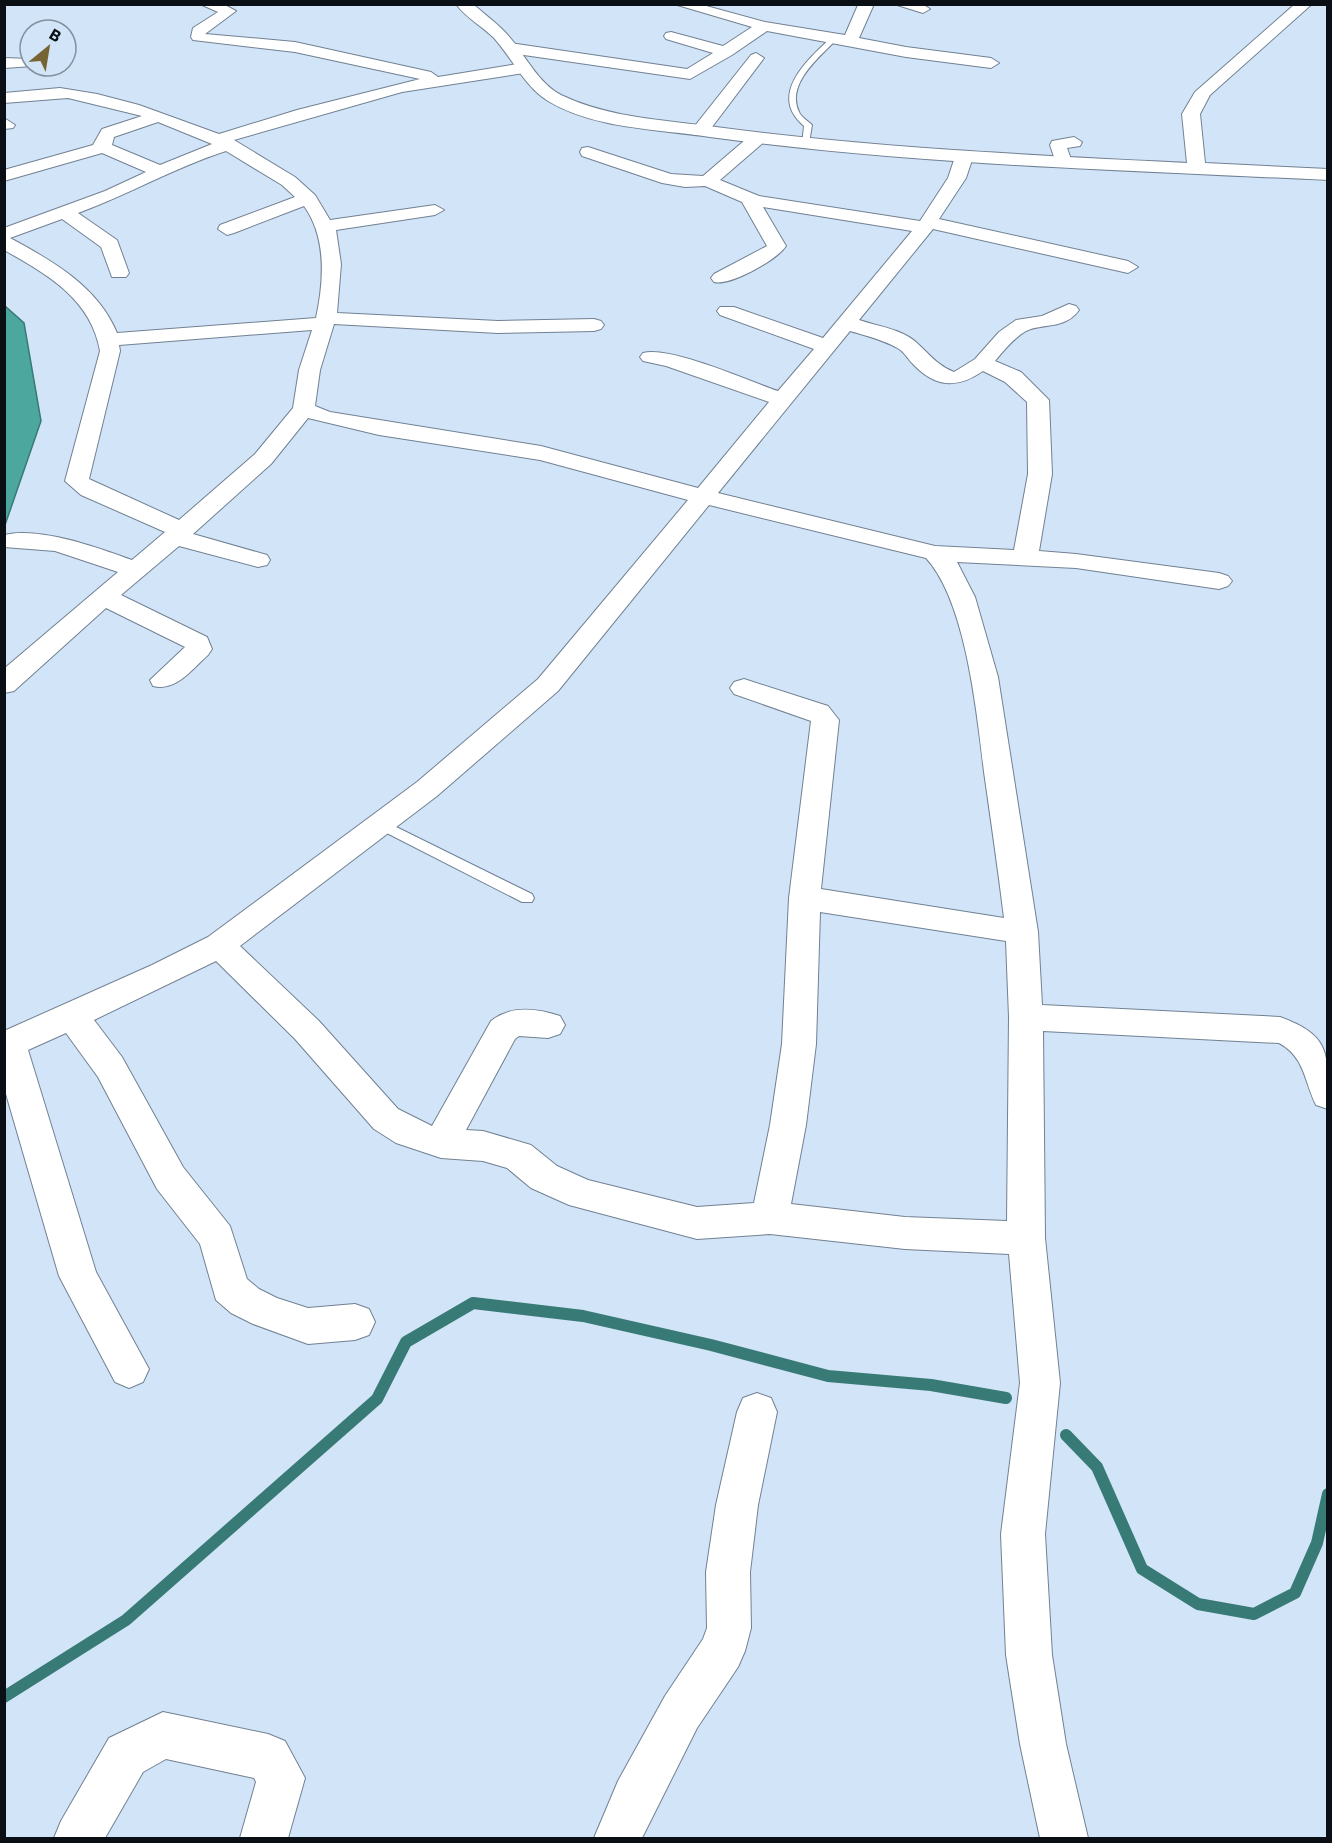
<svg xmlns="http://www.w3.org/2000/svg" width="1332" height="1843" viewBox="0 0 1332 1843" font-family="'IBM Plex Sans',sans-serif">
<style>
.water{fill:#4ca89f;stroke:#387a76;stroke-width:1.5}
.lines{fill:none;stroke-linecap:round;stroke-linejoin:round}
.stream{stroke:#387a76;stroke-width:12}
.lane-casing{stroke:#718193;stroke-width:2}
.street-casing{stroke:#718193;stroke-width:2}
.secondary-casing{stroke:#718193;stroke-width:2}
.lane{fill:#fff;fill-rule:evenodd}
.street{fill:#fff;fill-rule:evenodd}
.secondary{fill:#fff;fill-rule:evenodd}
</style>
<rect width="100%" height="100%" fill="#d2e4f7"/>
<path class="water" d="M 5,306 L 24,323 L 41,421 L 5,525 Z"/>
<g class="lines">
<path class="stream" d="M 1066,1435 L 1097,1467 L 1142,1569 L 1198,1604 L 1254,1614 L 1295,1593 L 1317,1543 L 1328,1494
M 4,1697 L 126,1620 L 377,1399 L 406,1342 L 473,1303 L 583,1316 L 711,1345 L 828,1376 L 931,1385 L 1006,1398"/>
<defs>
<path id="lane" d="M 833,36 L 839,37 C 822,55 785,83 799,112 C 801,117 808,121 812,125 L 809,143 L 802,145 L 804,126 C 767,95 808,59 833,36 Z
M 380,819 L 532,894 L 534,898 L 532,902 L 522,902 L 375,827 L 373,824 L 375,821 Z"/>
<path id="street" d="M 200,4 L 223,4 L 236,11 L 205,34 L 295,42 L 431,72 L 438,77 L 524,63 L 532,68 L 524,73 L 402,92 L 234,140 L 295,177 L 315,195 L 330,220 L 435,205 L 444,210 L 435,215 L 336,230 L 341,264 L 337,313 L 498,321 L 594,319 L 601,321 L 604,325 L 601,329 L 594,331 L 498,333 L 334,324 L 320,370 L 315,406 L 330,412 L 541,446 L 698,488 L 769,402 L 666,366 L 643,361 L 640,357 L 643,353 C 671,346 748,381 778,391 L 814,349 L 720,315 L 717,311 L 720,307 L 734,307 L 823,338 L 912,231 L 763,207 L 786,246 C 777,260 730,286 714,282 L 711,278 L 714,274 L 767,246 L 742,202 L 705,186 L 685,187 L 662,183 L 582,156 L 580,152 L 582,148 L 588,147 L 671,174 L 703,176 L 752,134 L 758,133 L 766,138 L 764,142 L 720,180 L 759,196 L 920,221 L 948,178 L 955,157 L 964,152 L 973,157 L 966,178 L 939,219 L 1128,261 L 1138,267 L 1128,273 L 933,229 L 859,320 C 877,326 902,329 917,343 C 929,354 938,366 954,372 L 975,359 L 999,332 L 1016,320 L 1042,316 L 1069,304 L 1076,306 L 1079,310 C 1065,330 1042,323 1026,331 C 1014,338 1004,350 995,361 L 1021,372 L 1049,400 L 1052,474 L 1039,551 L 1076,554 L 1219,573 L 1228,576 L 1232,581 L 1228,586 L 1219,589 L 1076,568 L 957,562 L 975,597 L 998,677 L 1038,932 L 1042,1005 L 1280,1017 C 1332,1036 1328,1054 1328,1109 L 1316,1105 C 1304,1081 1305,1057 1279,1043 L 1043,1031 L 1045,1238 L 1060,1383 L 1045,1534 L 1052,1655 L 1066,1744 L 1088,1838 L 1040,1838 L 1020,1744 L 1006,1655 L 1001,1534 L 1020,1383 L 1009,1254 L 905,1249 L 770,1234 L 697,1239 L 569,1205 L 531,1188 L 507,1168 L 483,1161 L 441,1158 L 396,1143 L 374,1129 L 295,1039 L 216,961 L 94,1020 L 122,1057 L 183,1167 L 230,1226 L 247,1279 L 259,1289 L 277,1298 L 308,1308 L 355,1304 L 369,1309 L 375,1322 L 369,1335 L 355,1340 L 308,1344 L 253,1324 L 231,1313 L 216,1300 L 200,1244 L 157,1189 L 98,1077 L 66,1033 L 28,1050 L 96,1272 L 149,1369 L 143,1382 L 129,1388 L 115,1382 L 59,1276 L 4,1087 L 4,1031 L 152,965 L 208,937 L 417,782 L 538,679 L 688,500 L 540,460 L 379,435 L 308,418 L 271,464 L 193,534 L 267,555 L 270,560 L 267,565 L 258,567 L 179,546 L 121,595 L 207,637 L 212,649 L 208,655 C 192,669 176,692 153,686 L 150,680 L 185,647 L 106,608 L 14,691 L 4,693 L 6,667 L 118,572 L 55,551 L 4,547 L 4,535 C 39,526 99,548 132,560 L 165,532 L 81,495 L 65,481 L 100,351 C 91,299 47,274 4,250 L 4,228 L 105,191 L 146,172 L 102,153 L 4,181 L 4,170 L 93,145 L 102,129 L 142,116 L 68,98 L 4,103 L 4,93 L 60,88 L 97,94 L 139,105 L 219,134 L 297,110 L 420,79 L 295,52 L 193,40 L 191,37 L 193,28 L 218,12 ZM 158,122 L 212,144 L 160,165 L 112,145 L 114,137 ZM 226,151 L 282,185 L 295,197 L 220,225 L 218,229 L 227,235 L 234,233 L 304,206 C 327,238 324,281 316,318 L 117,333 C 98,287 53,261 10,238 L 62,219 L 101,247 L 112,277 L 126,277 L 129,273 L 117,240 L 78,213 C 128,195 175,167 226,151 ZM 312,330 L 299,370 L 293,408 L 255,454 L 179,520 L 89,479 L 120,351 L 119,345 ZM 850,331 C 867,336 884,340 899,349 C 905,353 908,359 912,363 C 935,388 957,389 983,371 L 1005,382 L 1027,402 L 1028,474 L 1014,550 L 935,546 L 718,493 ZM 709,505 L 926,558 C 966,601 977,714 984,772 C 991,821 998,869 1004,918 L 821,889 L 839,720 L 828,706 L 744,679 L 734,682 L 730,688 L 734,694 L 811,721 L 789,898 L 782,1044 L 770,1125 L 754,1203 L 697,1207 L 588,1180 L 557,1166 L 531,1145 L 483,1131 L 466,1130 L 515,1039 L 519,1036 L 548,1038 L 560,1034 L 565,1025 L 560,1016 C 536,1008 511,1005 491,1021 L 432,1126 L 398,1109 L 319,1021 L 240,946 L 437,796 L 558,691 ZM 820,912 L 1006,941 L 1009,1017 L 1007,1221 L 905,1217 L 791,1204 L 806,1125 L 816,1044 Z
M 674,4 L 699,4 L 765,22 L 845,35 L 858,5 L 874,4 L 859,38 L 906,47 L 991,58 L 999,63 L 991,68 L 906,57 L 767,31 L 732,55 L 690,79 L 510,53 L 502,48 L 510,43 L 687,69 L 713,53 L 666,39 L 664,36 L 666,33 L 671,32 L 723,46 L 752,27 Z
M 894,4 L 922,4 L 930,9 L 923,13 Z
M 756,53 L 764,58 L 706,135 L 694,135 L 692,131 L 694,127 L 751,55 Z
M 4,58 L 30,59 L 30,66 L 33,66 L 4,68 Z
M 4,118 L 15,125 L 13,128 L 4,129 Z
M 1074,137 L 1082,142 L 1080,146 L 1067,148 L 1072,162 L 1069,166 L 1057,166 L 1050,145 L 1052,141 Z
M 757,1393 L 771,1398 L 777,1412 L 758,1505 L 750,1572 L 751,1628 L 745,1651 L 738,1667 L 697,1728 L 642,1838 L 594,1838 L 618,1781 L 665,1696 L 703,1639 L 707,1628 L 706,1572 L 716,1505 L 737,1412 L 743,1398 Z
M 163,1712 L 268,1734 L 285,1741 L 305,1778 L 288,1838 L 240,1838 L 256,1782 L 254,1778 L 166,1759 L 143,1772 L 105,1838 L 54,1838 L 61,1821 L 109,1738 Z"/>
<path id="secondary" d="M 456,4 L 473,4 C 483,13 494,21 504,31 C 523,50 536,82 561,95 C 609,118 665,120 716,127 C 872,148 1030,155 1187,163 L 1182,114 L 1195,92 L 1295,4 L 1312,4 L 1210,95 L 1200,114 L 1205,163 L 1328,169 L 1328,180 C 1122,170 915,165 710,137 C 658,129 594,129 548,101 C 525,87 512,58 494,38 C 482,26 466,18 456,4 Z"/>
</defs>
<use href="#lane" class="lane-casing"/>
<use href="#street" class="street-casing"/>
<use href="#secondary" class="secondary-casing"/>
<use href="#lane" class="lane"/>
<use href="#street" class="street"/>
<use href="#secondary" class="secondary"/>
</g>
<rect width="1332" height="1843" fill="none" stroke="#090f15" stroke-width="12"/>
<g transform="translate(48 48) rotate(30)"><circle r="28" fill="#d2e4f7" stroke="#828f9d" stroke-width="1.5"/>
<path d="M0-4.5L10 22L0 15L-10 22Z" fill="#766533"/>
<text y="-9" font-size="16" font-weight="bold" text-anchor="middle" fill="#090f15">B</text>
</g>
</svg>
